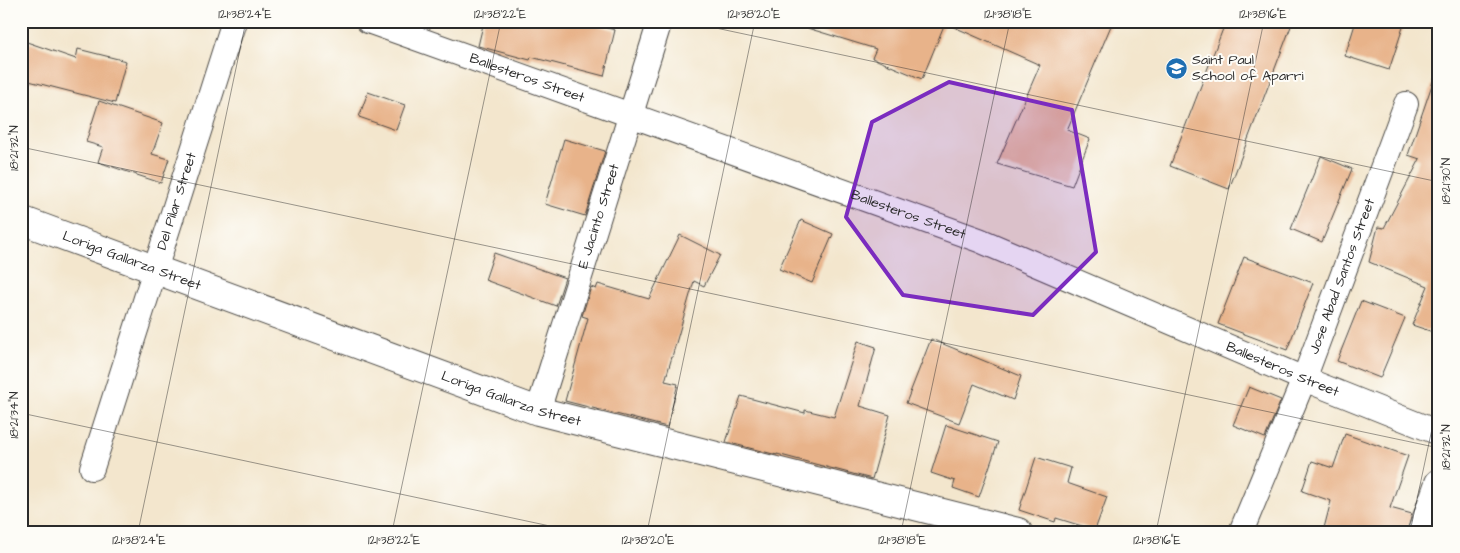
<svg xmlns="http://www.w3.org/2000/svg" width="1460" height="553" viewBox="0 0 1460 553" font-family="'Architects Daughter',sans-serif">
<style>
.building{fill:#e8b38a}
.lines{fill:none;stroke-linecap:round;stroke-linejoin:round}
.minor-casing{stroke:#494743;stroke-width:26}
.tertiary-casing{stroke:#494743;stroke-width:30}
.primary-casing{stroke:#494743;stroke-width:30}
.minor{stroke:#fff;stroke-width:24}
.tertiary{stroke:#fff;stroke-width:28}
.primary{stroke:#fff;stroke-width:28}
.marked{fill:#7b2cbf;fill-opacity:0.2;stroke:#7b2cbf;stroke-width:4;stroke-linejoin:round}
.ticks{fill:none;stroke:#2b2b2b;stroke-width:1;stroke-opacity:0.45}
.labels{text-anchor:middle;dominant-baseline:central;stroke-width:4;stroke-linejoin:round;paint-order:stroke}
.poi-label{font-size:14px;fill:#2b2b2b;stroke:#fdfcf7;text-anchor:start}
.street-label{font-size:14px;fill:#2b2b2b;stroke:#fdfcf7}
.neatline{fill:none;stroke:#2b2b2b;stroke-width:2}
.ticks-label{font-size:12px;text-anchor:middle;fill:#2b2b2b}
</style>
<rect width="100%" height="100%" fill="#fdfcf7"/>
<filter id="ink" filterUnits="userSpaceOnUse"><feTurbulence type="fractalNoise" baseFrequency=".02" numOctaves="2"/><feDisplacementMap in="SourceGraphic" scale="10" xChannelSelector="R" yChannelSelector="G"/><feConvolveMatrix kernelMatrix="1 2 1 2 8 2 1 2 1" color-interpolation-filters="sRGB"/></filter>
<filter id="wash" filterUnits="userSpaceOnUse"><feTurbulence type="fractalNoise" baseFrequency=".0096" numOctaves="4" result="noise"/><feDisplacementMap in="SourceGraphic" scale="20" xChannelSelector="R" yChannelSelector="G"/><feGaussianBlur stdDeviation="1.12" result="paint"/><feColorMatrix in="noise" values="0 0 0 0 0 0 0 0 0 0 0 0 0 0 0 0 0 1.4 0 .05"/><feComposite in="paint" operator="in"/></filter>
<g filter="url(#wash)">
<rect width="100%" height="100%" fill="#f3e6cd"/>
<g id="blocks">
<path class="building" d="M 484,21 L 580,21 L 615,30 L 604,76 L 531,57 L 530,60 L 478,46 Z
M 805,21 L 1113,21 L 1067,130 L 1090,139 L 1072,186 L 997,164 L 1040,65 L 945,23 L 922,79 L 872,58 L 876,49 L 804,27 Z
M 1226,21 L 1293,21 L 1229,189 L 1170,166 Z
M 1356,21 L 1405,21 L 1389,70 L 1345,56 Z
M 21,40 L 76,59 L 78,49 L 126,61 L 115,103 L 21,79 Z
M 1435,76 L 1439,76 L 1439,334 L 1412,325 L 1428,286 L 1369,262 L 1378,227 L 1384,228 L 1420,159 L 1408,155 Z
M 368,92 L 405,105 L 396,130 L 359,117 Z
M 99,101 L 163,123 L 152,154 L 169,159 L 161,183 L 98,162 L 103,147 L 86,142 Z
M 564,139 L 605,151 L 585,216 L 545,204 Z
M 1321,156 L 1352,169 L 1322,242 L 1291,229 Z
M 801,220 L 833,234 L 812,283 L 779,269 Z
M 680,235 L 720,255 L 704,286 L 694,281 L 665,381 L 678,384 L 667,427 L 565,401 L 588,318 L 582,316 L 591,287 L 596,289 L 598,284 L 649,299 Z
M 494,253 L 565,278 L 556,306 L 485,280 Z
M 1244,257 L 1313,283 L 1287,350 L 1218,324 Z
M 1361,301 L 1405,318 L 1380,378 L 1337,361 Z
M 931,339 L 1021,376 L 1013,400 L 974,384 L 959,423 L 906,403 Z
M 858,341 L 876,347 L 860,406 L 890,415 L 872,479 L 777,454 L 777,455 L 726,442 L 741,396 L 805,413 L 805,410 L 834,417 Z
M 1249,387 L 1281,400 L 1265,438 L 1233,425 Z
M 946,425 L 998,442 L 979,497 L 953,488 L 955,481 L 931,473 Z
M 1345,434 L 1408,456 L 1390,508 L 1412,514 L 1407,532 L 1323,532 L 1331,501 L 1302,491 L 1312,461 L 1333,468 Z
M 1036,457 L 1071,468 L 1067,483 L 1107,497 L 1095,530 L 1056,518 L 1055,522 L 1019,510 Z"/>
</g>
</g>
<g filter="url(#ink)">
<use href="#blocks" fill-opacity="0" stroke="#494743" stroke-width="1"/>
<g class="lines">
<defs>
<g id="minor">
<path id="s1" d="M 368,21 L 979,240 L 1304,379 L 1439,433"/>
<path id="s2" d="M 538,411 L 660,21"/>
<path id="s3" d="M 92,468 L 234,21"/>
<path id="s4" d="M 1241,532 L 1304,379 L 1406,104"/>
</g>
<path id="tertiary" d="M 1422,532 L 1439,483"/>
<g id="primary">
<path id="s5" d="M 21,220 L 538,411 L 1018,532"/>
</g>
</defs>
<use href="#minor" class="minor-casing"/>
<use href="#tertiary" class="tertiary-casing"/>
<use href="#primary" class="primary-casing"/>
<use href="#minor" class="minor"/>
<use href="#tertiary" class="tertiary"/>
<use href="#primary" class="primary"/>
</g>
</g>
<path class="marked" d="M 949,82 L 1072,110 L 1096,252 L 1033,315 L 903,295 L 846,217 L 872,122 Z"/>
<path class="ticks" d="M 683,21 L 1439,182M 21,147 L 1439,448M 21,413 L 578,532M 138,532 L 246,21M 392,532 L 501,21M 647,532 L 755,21M 901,532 L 1010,21M 1156,532 L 1264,21M 1410,532 L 1439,396"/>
<defs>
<symbol id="school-disc" viewBox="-11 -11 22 22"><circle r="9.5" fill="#1f6fb2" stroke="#fdfcf7"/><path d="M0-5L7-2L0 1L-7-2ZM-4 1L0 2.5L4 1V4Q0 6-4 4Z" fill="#fff"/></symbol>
</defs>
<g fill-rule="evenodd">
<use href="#school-disc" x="1164" y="56" width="25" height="25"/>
</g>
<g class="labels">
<g class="poi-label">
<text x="1192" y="60">Saint Paul<tspan x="1192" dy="16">School of Aparri</tspan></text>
</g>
<g class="street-label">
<text stroke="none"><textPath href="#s1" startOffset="169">Ballesteros Street</textPath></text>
<text stroke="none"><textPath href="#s3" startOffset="280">Del Pilar Street</textPath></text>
<text stroke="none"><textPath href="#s1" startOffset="574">Ballesteros Street</textPath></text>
<text stroke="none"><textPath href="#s2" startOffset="204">E Jacinto Street</textPath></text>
<text stroke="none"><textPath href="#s5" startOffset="118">Loriga Gallarza Street</textPath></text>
<text stroke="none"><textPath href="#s4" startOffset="275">Jose Abad Santos Street</textPath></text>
<text stroke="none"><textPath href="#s1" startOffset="979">Ballesteros Street</textPath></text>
<text stroke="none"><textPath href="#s5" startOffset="522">Loriga Gallarza Street</textPath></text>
</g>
</g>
<rect width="1460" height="553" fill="none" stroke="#fdfcf7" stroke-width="55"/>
<rect x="28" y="28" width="1404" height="498" class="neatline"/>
<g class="ticks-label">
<text x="245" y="18">121°38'24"E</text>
<text x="500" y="18">121°38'22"E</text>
<text x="754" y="18">121°38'20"E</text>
<text x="1008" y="18">121°38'18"E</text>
<text x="1263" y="18">121°38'16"E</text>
<text transform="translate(14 148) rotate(-90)" y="4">18°21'32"N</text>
<text transform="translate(1446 181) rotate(-90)" y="4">18°21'30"N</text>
<text transform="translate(14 415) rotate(-90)" y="4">18°21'34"N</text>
<text transform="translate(1446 447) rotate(-90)" y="4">18°21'32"N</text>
<text x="139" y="544">121°38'24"E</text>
<text x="394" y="544">121°38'22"E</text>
<text x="648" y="544">121°38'20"E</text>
<text x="902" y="544">121°38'18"E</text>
<text x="1157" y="544">121°38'16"E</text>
</g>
</svg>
